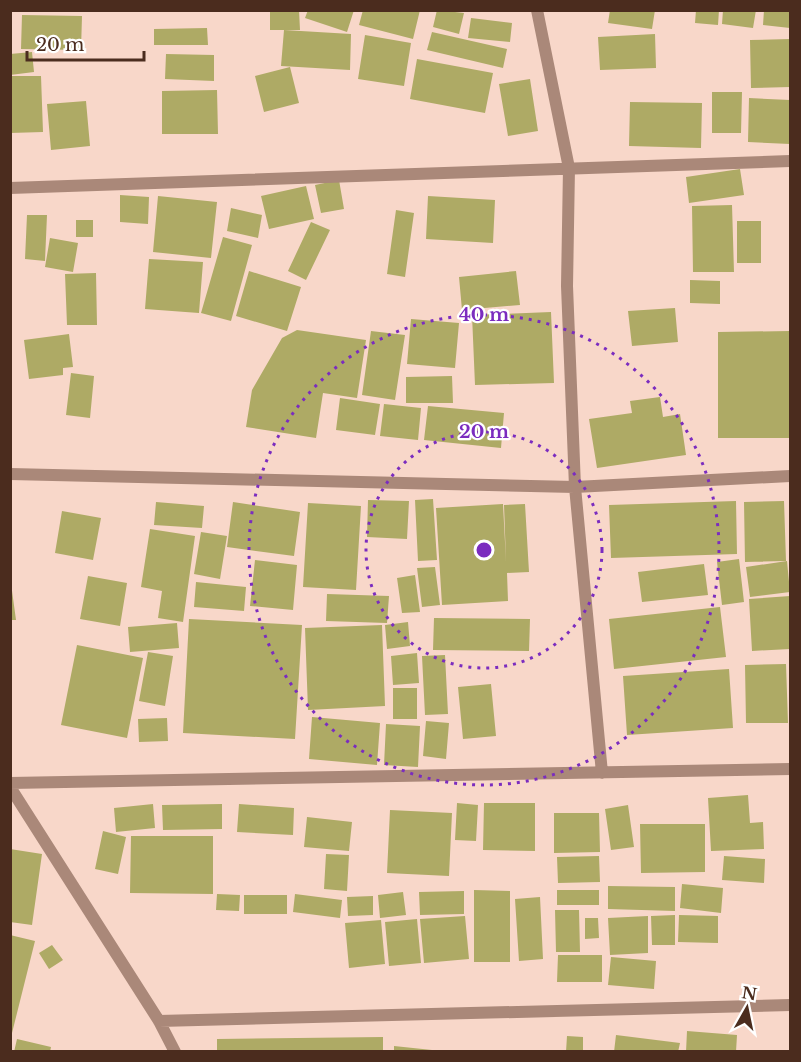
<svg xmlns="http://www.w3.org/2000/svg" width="801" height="1062" viewBox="0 0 801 1062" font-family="'Libre Baskerville',serif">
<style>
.building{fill:#aeaa65}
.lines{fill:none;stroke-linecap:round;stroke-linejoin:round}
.minor{stroke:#aa8879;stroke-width:12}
.ring{fill:none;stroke:#7b2cbf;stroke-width:3;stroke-dasharray:3 6}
.centre{fill:#7b2cbf;stroke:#fff;stroke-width:3}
.ring-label{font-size:18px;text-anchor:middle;font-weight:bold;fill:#7b2cbf;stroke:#fff;stroke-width:4.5;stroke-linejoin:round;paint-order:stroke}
</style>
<rect width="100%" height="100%" fill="#f8d7c9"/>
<path class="building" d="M 270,10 L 299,10 L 300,30 L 270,30 Z
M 308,10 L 354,10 L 347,32 L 305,18 Z
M 363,10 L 420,10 L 413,39 L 359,25 Z
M 437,10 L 464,13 L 459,34 L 433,27 Z
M 610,10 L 655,10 L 652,29 L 608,23 Z
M 696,10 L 719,10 L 718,25 L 695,23 Z
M 723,10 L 756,10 L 753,28 L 722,24 Z
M 764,10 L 790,10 L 790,28 L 763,25 Z
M 22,15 L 82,16 L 81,50 L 21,49 Z
M 471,18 L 512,23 L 510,42 L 468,38 Z
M 207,28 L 208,45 L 154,45 L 154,29 Z
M 284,30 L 351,34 L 350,70 L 281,66 Z
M 432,32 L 507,49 L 503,68 L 427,50 Z
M 655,34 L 656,68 L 600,70 L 598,37 Z
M 365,35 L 411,43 L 404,86 L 358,79 Z
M 790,39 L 790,87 L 751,88 L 750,40 Z
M 32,52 L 34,72 L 10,75 L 10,54 Z
M 166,54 L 214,55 L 214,81 L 165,79 Z
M 417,59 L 493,73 L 485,113 L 410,99 Z
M 290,67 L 299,103 L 264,112 L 255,76 Z
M 10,76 L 41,76 L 43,132 L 10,133 Z
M 530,79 L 538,131 L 508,136 L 499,84 Z
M 217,90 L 218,134 L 162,134 L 162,91 Z
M 712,92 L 742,92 L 741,133 L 712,133 Z
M 749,98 L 790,100 L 790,144 L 748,142 Z
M 86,101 L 90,146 L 51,150 L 47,104 Z
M 630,102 L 702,103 L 701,148 L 629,146 Z
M 740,169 L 744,195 L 689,203 L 686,177 Z
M 339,180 L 344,209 L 321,213 L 315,185 Z
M 306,186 L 314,219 L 269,229 L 261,196 Z
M 120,195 L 149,197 L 148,224 L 120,222 Z
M 158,196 L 217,202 L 211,258 L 153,252 Z
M 428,196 L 495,200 L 493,243 L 426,239 Z
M 732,205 L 734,272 L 693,272 L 692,206 Z
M 231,208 L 262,215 L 258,238 L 227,231 Z
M 396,210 L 414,213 L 405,277 L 387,274 Z
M 27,215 L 47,215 L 45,261 L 25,259 Z
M 76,220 L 93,220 L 93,237 L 76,237 Z
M 737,221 L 761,221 L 761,263 L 737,263 Z
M 311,222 L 330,230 L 306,280 L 288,271 Z
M 223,237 L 252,245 L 231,321 L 201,313 Z
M 50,238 L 78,243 L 73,272 L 45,267 Z
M 149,259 L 203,262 L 199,313 L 145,309 Z
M 249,271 L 301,287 L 287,331 L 236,316 Z
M 516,271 L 520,305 L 462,310 L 459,277 Z
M 96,273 L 97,325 L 67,325 L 65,274 Z
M 690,280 L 720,281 L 720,304 L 690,303 Z
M 675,308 L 678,342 L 632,346 L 628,311 Z
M 551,312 L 554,383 L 475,385 L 472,315 Z
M 411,319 L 459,323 L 455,368 L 407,364 Z
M 297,330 L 366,340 L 357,398 L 323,393 L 316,438 L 246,427 L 252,390 L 282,338 Z
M 371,331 L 405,335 L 395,400 L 362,395 Z
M 790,331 L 790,438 L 718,438 L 718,332 Z
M 69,334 L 73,367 L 63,368 L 63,375 L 29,379 L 24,340 Z
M 71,373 L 94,376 L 90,418 L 66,415 Z
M 452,376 L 453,403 L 406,403 L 406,377 Z
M 660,397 L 663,417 L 680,414 L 686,455 L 597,468 L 589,419 L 632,413 L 630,401 Z
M 340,398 L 380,404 L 375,435 L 336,430 Z
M 384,404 L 421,408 L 418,440 L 380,436 Z
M 428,406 L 504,413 L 501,448 L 424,440 Z
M 433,499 L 437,560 L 418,561 L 415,500 Z
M 368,500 L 409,501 L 407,539 L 367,537 Z
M 736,501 L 737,554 L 611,558 L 609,505 Z
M 784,501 L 786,561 L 745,562 L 744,502 Z
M 156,502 L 204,506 L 202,528 L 154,525 Z
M 233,502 L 300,512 L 294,556 L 227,547 Z
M 308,503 L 361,506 L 356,590 L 303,587 Z
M 503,504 L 506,561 L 504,505 L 525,504 L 529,572 L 507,573 L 508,601 L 442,605 L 436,508 Z
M 62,511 L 101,518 L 93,560 L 55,553 Z
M 150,529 L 195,536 L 183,622 L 158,618 L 162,591 L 141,587 Z
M 201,532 L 227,536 L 220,579 L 194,574 Z
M 739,559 L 744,602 L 722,605 L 717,562 Z
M 255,560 L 297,565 L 293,610 L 250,606 Z
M 787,561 L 790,592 L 750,597 L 746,567 Z
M 704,564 L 708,595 L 642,602 L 638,572 Z
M 435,567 L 440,605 L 422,607 L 417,568 Z
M 415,575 L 420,612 L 402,613 L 397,578 Z
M 10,576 L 16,620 L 10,620 Z
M 88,576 L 127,583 L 120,626 L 80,619 Z
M 196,582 L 246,587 L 244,611 L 194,607 Z
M 327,594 L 389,596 L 387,623 L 326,621 Z
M 790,596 L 790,649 L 752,651 L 749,599 Z
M 720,607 L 726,657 L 614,669 L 609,619 Z
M 434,618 L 530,619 L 529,651 L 433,650 Z
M 189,619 L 302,625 L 295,739 L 183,733 Z
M 408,622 L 410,646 L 387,649 L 385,625 Z
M 177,623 L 179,648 L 130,652 L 128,627 Z
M 382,625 L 385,706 L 308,710 L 305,628 Z
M 77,645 L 143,658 L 127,738 L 61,725 Z
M 148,652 L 173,656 L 165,706 L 139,701 Z
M 417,653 L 419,683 L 393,685 L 391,656 Z
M 445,655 L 448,714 L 425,715 L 422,656 Z
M 786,664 L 788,723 L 746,723 L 745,665 Z
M 729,669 L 733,728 L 627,735 L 623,676 Z
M 491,684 L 496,736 L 463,739 L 458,687 Z
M 393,688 L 417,688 L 417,719 L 393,719 Z
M 312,717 L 380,723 L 377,765 L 309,759 Z
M 167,718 L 168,741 L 139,742 L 138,719 Z
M 426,721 L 449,723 L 446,759 L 423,756 Z
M 386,724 L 420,726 L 418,767 L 384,765 Z
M 748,795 L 750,823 L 763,822 L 764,849 L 711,851 L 708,798 Z
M 457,803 L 478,805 L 476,841 L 455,840 Z
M 484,803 L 535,803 L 535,851 L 483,850 Z
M 153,804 L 155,828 L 116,832 L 114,808 Z
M 222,804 L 222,829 L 163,830 L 162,805 Z
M 239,804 L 294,808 L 293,835 L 237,832 Z
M 628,805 L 634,847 L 611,850 L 605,809 Z
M 390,810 L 452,813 L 449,876 L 387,873 Z
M 554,813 L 599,813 L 600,852 L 554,853 Z
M 307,817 L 352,822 L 349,851 L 304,847 Z
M 640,824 L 705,824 L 705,872 L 641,873 Z
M 103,831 L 126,837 L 118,874 L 95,869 Z
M 131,836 L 213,836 L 213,894 L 130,893 Z
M 10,849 L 42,854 L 32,925 L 10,922 Z
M 326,854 L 349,855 L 347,891 L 324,889 Z
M 599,856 L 600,882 L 558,883 L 557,857 Z
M 724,856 L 765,859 L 764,883 L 722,880 Z
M 682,884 L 723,888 L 721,913 L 680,908 Z
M 608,886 L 675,887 L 675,911 L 608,909 Z
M 474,890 L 510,891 L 510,962 L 474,962 Z
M 557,890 L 599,890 L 599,905 L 557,905 Z
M 464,891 L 464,914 L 420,915 L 419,892 Z
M 403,892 L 406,915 L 380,918 L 378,895 Z
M 217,894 L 240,895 L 239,911 L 216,910 Z
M 295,894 L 342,900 L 340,918 L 293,912 Z
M 244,895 L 287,895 L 287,914 L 244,914 Z
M 373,896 L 373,915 L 348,916 L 347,897 Z
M 540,897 L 543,959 L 519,961 L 515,899 Z
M 555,910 L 579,910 L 580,952 L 556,952 Z
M 675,915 L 675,945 L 652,945 L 651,916 Z
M 679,915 L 718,916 L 718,943 L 678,942 Z
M 465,916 L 469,959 L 424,963 L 420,919 Z
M 648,916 L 648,953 L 610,955 L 608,918 Z
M 585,918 L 598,918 L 599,938 L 585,939 Z
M 417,919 L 421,963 L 389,966 L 385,922 Z
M 381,920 L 385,964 L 349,968 L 345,923 Z
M 10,935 L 35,941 L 11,1037 L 10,1037 Z
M 52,945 L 63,960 L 49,969 L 39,953 Z
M 558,955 L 602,955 L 602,982 L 557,982 Z
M 611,957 L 656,961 L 654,989 L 608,985 Z
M 687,1031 L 737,1035 L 736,1052 L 686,1052 Z
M 616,1035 L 680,1043 L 678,1052 L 614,1052 Z
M 567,1036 L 583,1037 L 583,1052 L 566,1052 Z
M 383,1037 L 383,1052 L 217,1052 L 217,1039 Z
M 17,1039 L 51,1047 L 50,1052 L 14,1052 Z
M 394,1046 L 432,1050 L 432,1052 L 394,1052 Z"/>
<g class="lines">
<path class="minor" d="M 537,10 L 569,168 L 567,286 L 575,487 L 602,773
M 10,188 L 790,161
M 10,474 L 575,487 L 790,476
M 10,783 L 790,769
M 10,787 L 159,1021 L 175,1052
M 159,1021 L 790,1005"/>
</g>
<g class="ring">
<circle cx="484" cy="550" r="118"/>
<circle cx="484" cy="550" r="235"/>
</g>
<circle cx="484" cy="550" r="9" class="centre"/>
<g class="ring-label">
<text x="484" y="321">40 m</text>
<text x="484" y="438">20 m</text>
</g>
<rect width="801" height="1062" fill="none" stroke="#4b2c1e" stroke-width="24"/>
<g transform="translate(747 1008) rotate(9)" stroke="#ffffff" stroke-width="4.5" paint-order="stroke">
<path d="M0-4.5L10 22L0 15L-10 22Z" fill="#4b2c1e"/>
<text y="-9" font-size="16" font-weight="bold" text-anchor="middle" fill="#4b2c1e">N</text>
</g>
<path d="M27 51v9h117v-9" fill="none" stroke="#4b2c1e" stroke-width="3"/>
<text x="36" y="51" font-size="18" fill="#4b2c1e" stroke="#ffffff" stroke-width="4.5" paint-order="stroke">20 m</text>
</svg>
